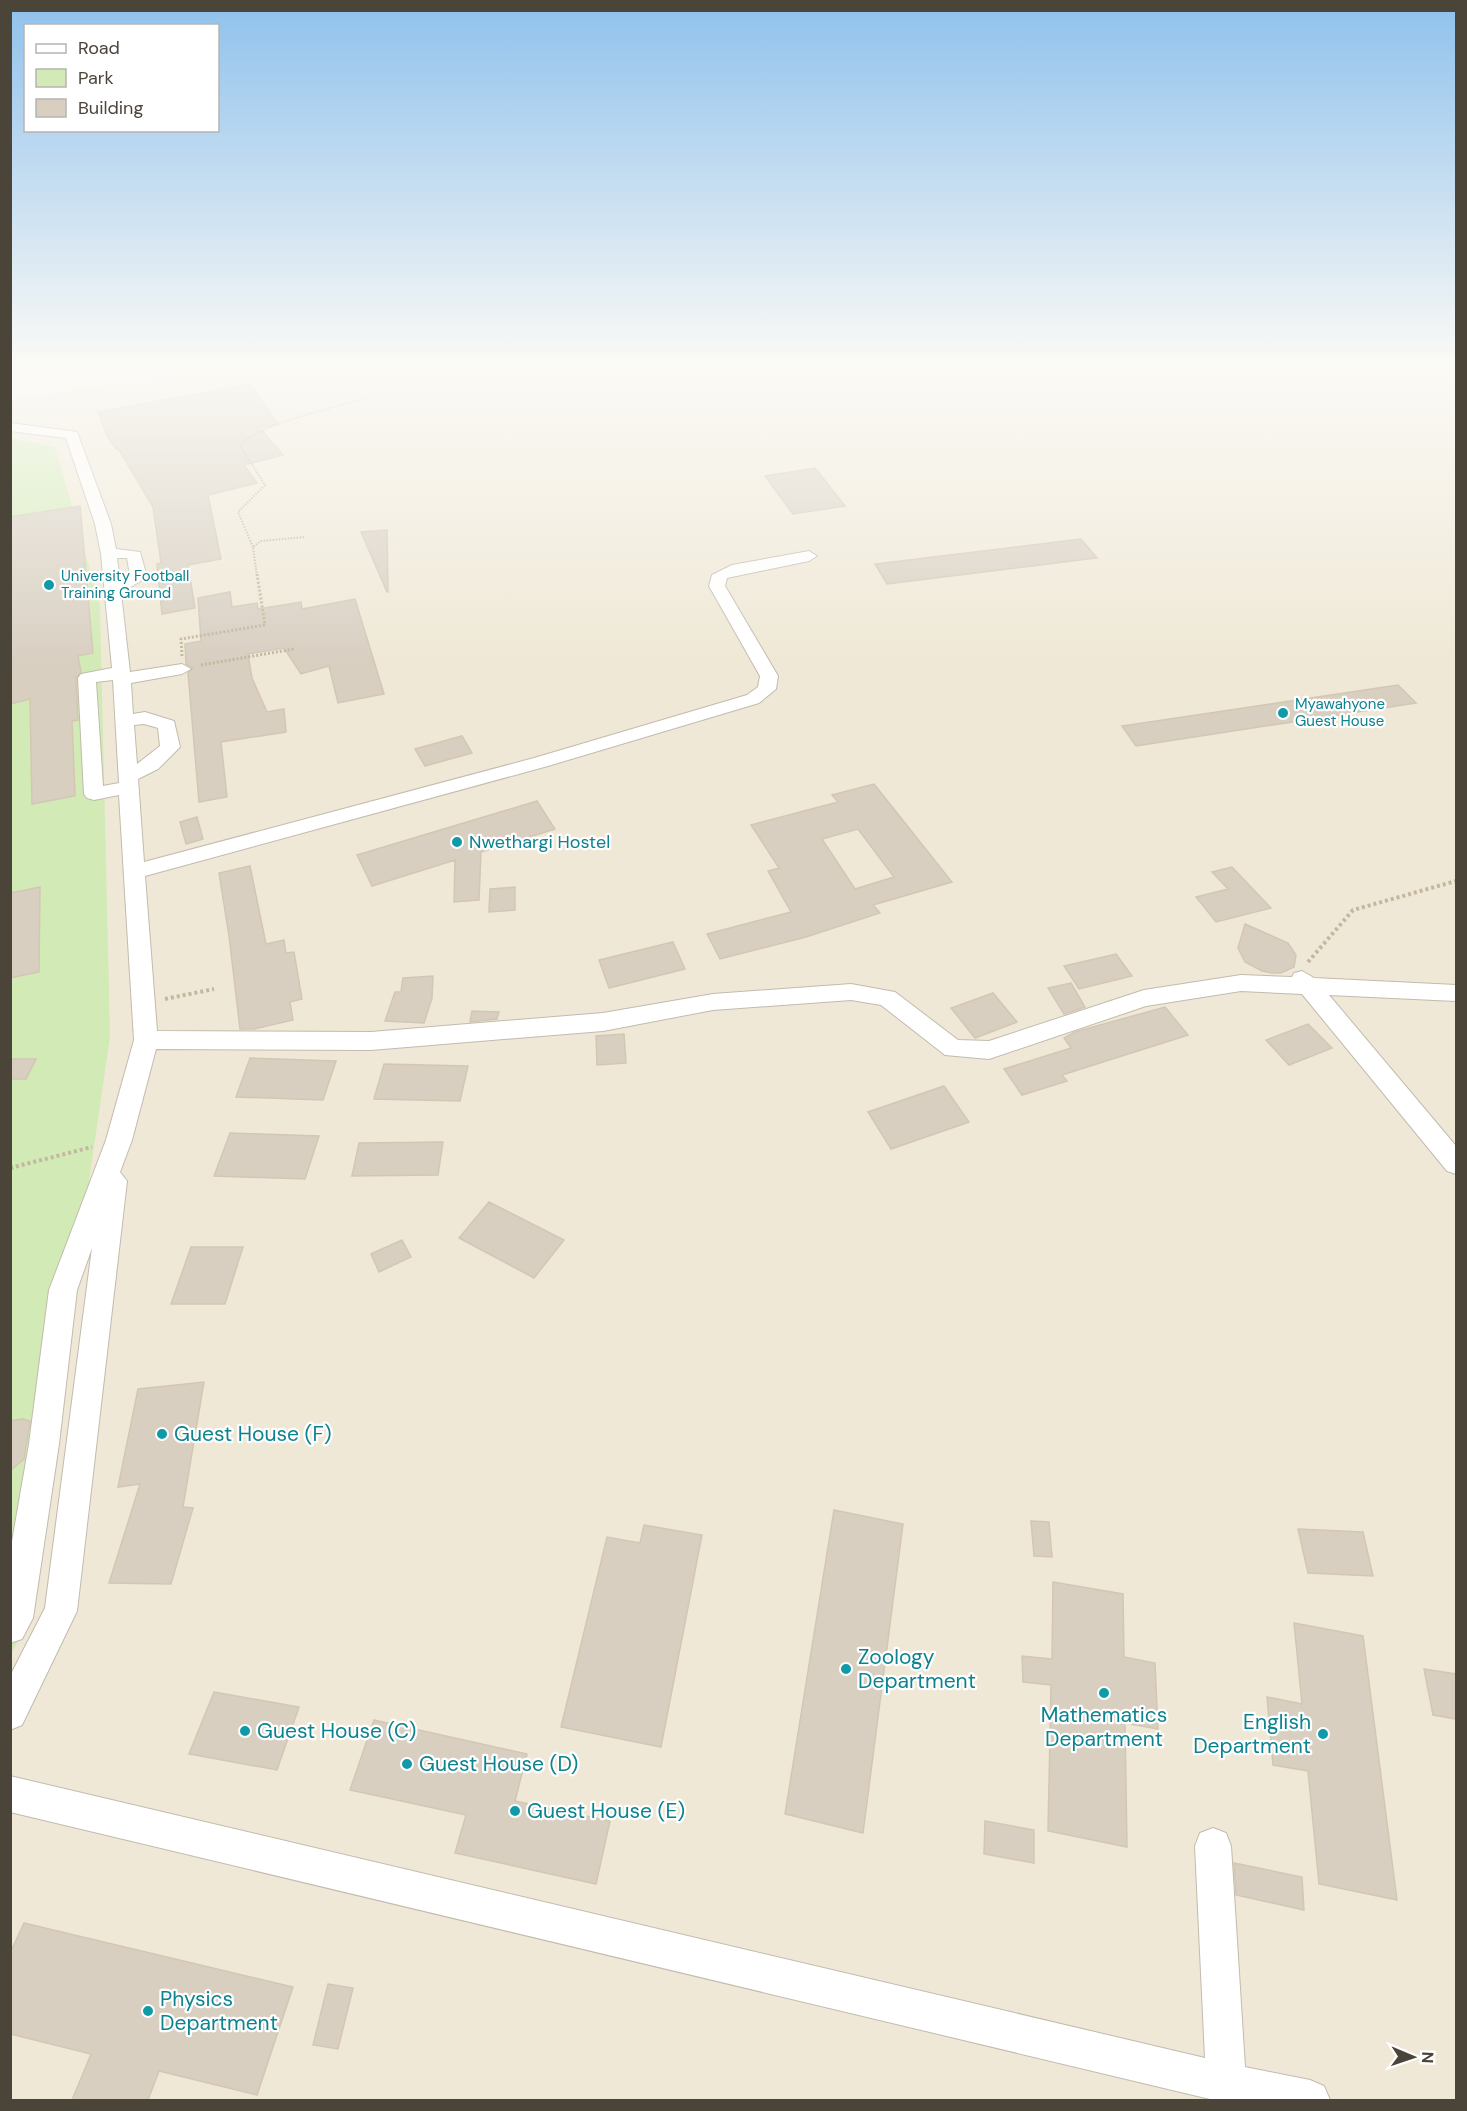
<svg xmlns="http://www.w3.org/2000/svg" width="1467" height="2111" viewBox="0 0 1467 2111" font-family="'DM Sans',sans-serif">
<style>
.education{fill:#efe8d6}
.green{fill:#d2eab5}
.building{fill:#d8cfc1;stroke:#d3c7b4;stroke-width:1.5;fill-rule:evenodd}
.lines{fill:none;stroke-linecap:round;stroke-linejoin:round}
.minor-casing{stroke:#c2bbae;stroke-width:2}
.path-far3{stroke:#c4b79f;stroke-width:2;stroke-dasharray:1.5 1.5;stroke-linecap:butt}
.path-far2{stroke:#c4b79f;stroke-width:3;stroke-dasharray:2 2;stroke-linecap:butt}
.path-far1{stroke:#c4b79f;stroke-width:4;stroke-dasharray:3 3;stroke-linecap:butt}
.path{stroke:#c4b79f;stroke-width:4.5;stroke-dasharray:4 4;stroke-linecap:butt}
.minor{fill:#fff;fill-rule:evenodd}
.culture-dot{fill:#0f9aa8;stroke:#fff;stroke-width:2}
.labels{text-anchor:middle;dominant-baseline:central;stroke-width:4.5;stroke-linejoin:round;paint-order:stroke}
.far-culture-label{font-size:15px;fill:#0d838f;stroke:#fff;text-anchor:start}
.culture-label{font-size:18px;fill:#0d838f;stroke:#fff;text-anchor:start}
.near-culture-label{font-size:21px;fill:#0d838f;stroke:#fff;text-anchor:start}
</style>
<rect width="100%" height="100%" fill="#f6f3ec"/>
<path class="education" d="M 220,367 L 1456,367 L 1456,2100 L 11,2100 L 11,400 Z"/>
<path class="green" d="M 11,438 L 55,447 L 100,605 L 110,1037 L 23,1632 L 11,1654 Z"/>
<path class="building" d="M 250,384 L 278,424 L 260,428 L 283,455 L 244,465 L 257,483 L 208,495 L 221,559 L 188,565 L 195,608 L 162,614 L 157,564 L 161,563 L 153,507 L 118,448 L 116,449 L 107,436 L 98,412 Z
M 815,468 L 845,506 L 793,514 L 765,476 Z
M 80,506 L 93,653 L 78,656 L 81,672 L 76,678 L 78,720 L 72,721 L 75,796 L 32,804 L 30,699 L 10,704 L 10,517 Z
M 387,530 L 388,592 L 387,592 L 361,532 Z
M 1081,539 L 1097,558 L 887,584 L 875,564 Z
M 230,592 L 232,607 L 257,603 L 258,609 L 301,602 L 302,609 L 355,599 L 384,694 L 338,703 L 329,666 L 301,674 L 284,648 L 248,654 L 252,678 L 267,712 L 284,709 L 286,732 L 221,742 L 227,797 L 199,802 L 188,673 L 193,668 L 186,664 L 185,644 L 201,641 L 198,598 Z
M 1398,685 L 1416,703 L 1136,746 L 1122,726 Z
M 462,736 L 472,753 L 425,766 L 415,749 Z
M 874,784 L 952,882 L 873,905 L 880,913 L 806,937 L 720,959 L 707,934 L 791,912 L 768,871 L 779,868 L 751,825 L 838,802 L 832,795 ZM 858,829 L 894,877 L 855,889 L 822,839 Z
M 537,801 L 555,829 L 481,852 L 479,900 L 454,902 L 455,860 L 372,886 L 357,855 Z
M 197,817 L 203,839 L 186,844 L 180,822 Z
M 250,866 L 266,944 L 284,940 L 286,953 L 294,952 L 302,999 L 290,1002 L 293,1020 L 254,1029 L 240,1029 L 229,936 L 219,873 Z
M 1232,867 L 1271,908 L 1216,922 L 1196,897 L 1228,889 L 1212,872 Z
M 40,887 L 39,972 L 10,978 L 10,893 Z
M 515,887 L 515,910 L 489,912 L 490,889 Z
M 1245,924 L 1288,943 L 1296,955 L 1294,967 L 1281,973 L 1272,973 L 1262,971 L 1245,962 L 1238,948 Z
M 673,942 L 685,969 L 609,988 L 599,960 Z
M 1116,954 L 1132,976 L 1079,989 L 1064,966 Z
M 433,976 L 432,998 L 424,1023 L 385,1021 L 395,992 L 401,992 L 403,978 Z
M 1071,983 L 1085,1007 L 1064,1014 L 1048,988 Z
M 993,993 L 1017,1022 L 975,1038 L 951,1008 Z
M 1165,1007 L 1188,1035 L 1062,1075 L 1067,1081 L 1022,1095 L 1004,1069 L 1071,1048 L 1064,1038 L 1075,1032 Z
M 472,1011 L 499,1012 L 497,1019 L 470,1022 Z
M 1308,1024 L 1332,1048 L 1289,1065 L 1266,1040 Z
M 624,1034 L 626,1063 L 597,1065 L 596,1036 Z
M 250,1058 L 336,1061 L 323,1100 L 236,1097 Z
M 10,1059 L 36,1059 L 26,1079 L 10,1079 Z
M 384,1064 L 468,1066 L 460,1101 L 374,1099 Z
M 944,1086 L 969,1122 L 891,1149 L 868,1112 Z
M 230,1133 L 319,1136 L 305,1179 L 214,1176 Z
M 443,1142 L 438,1175 L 352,1176 L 359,1143 Z
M 489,1202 L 564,1240 L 534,1278 L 459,1238 Z
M 402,1240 L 411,1257 L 379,1272 L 371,1254 Z
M 191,1247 L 243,1247 L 225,1304 L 171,1304 Z
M 204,1382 L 183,1507 L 193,1508 L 171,1584 L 109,1583 L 140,1484 L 118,1487 L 138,1389 Z
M 22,1419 L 30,1421 L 24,1459 L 10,1471 L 10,1421 Z
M 834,1510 L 903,1524 L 863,1833 L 785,1814 Z
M 1031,1521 L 1049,1522 L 1052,1557 L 1034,1556 Z
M 644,1525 L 702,1535 L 661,1747 L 561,1727 L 607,1537 L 640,1543 Z
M 1298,1529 L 1363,1532 L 1373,1576 L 1308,1573 Z
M 1053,1582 L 1123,1594 L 1124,1657 L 1155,1663 L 1158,1729 L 1125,1723 L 1127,1847 L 1048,1831 L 1051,1685 L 1023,1682 L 1022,1656 L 1052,1659 Z
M 1294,1623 L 1363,1636 L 1397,1900 L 1319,1884 L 1308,1771 L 1273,1765 L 1267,1697 L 1302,1704 Z
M 1424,1669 L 1456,1674 L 1456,1719 L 1433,1715 Z
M 214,1692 L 299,1707 L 277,1770 L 189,1754 Z
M 374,1720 L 527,1754 L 515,1801 L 610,1821 L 596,1884 L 455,1853 L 466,1815 L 350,1790 Z
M 985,1821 L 1034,1830 L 1034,1863 L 984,1854 Z
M 1234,1863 L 1302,1877 L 1304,1910 L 1236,1895 Z
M 24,1923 L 293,1987 L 257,2095 L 159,2071 L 148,2100 L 72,2100 L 91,2054 L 10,2034 L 10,1953 Z
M 328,1984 L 353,1988 L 338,2049 L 313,2045 Z"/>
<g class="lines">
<defs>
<path id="minor" d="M 10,423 L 77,432 L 111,524 L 116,549 L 140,552 L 147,577 L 121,593 L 130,672 L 182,664 L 191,669 L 182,674 L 131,683 L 133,714 L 145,712 L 174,721 L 180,747 L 158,769 L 138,779 L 144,862 L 534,758 L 747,695 L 758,687 L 760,676 L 709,586 L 712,575 L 732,565 L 809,551 L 817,556 L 809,561 L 727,578 L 725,586 L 778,676 L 776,689 L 759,703 L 548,766 L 145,876 L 157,1031 L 371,1032 L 603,1013 L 713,994 L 851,984 L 895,992 L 958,1040 L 989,1041 L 1144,990 L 1241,975 L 1292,977 L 1294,973 L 1302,971 L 1314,978 L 1456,985 L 1456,1001 L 1329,995 L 1456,1146 L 1456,1174 L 1447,1171 L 1302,994 L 1241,991 L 1146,1006 L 989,1059 L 945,1055 L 881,1005 L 851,1000 L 713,1010 L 603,1031 L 371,1050 L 156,1049 L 132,1140 L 120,1172 L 127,1181 L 77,1611 L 22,1725 L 10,1730 L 10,1676 L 45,1608 L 92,1248 L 77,1290 L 59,1444 L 33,1618 L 22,1639 L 10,1643 L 10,1553 L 29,1444 L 49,1290 L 106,1140 L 134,1040 L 119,795 L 94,800 L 87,798 L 84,794 L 78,678 L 81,674 L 112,668 L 101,554 L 95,524 L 66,438 L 10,431 ZM 117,558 L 127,558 L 130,575 L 120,581 ZM 113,680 L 119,783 L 103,786 L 96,682 ZM 144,724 L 158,728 L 160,746 L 137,764 L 134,725 Z
M 10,1776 L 1205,2058 L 1195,1846 L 1200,1833 L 1213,1828 L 1226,1833 L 1231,1846 L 1245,2067 L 1310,2080 L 1324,2086 L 1330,2100 L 1214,2100 L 10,1812 Z"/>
</defs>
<use href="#minor" class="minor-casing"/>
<path class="path-far3" d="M 253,547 L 238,512 L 265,485 L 240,445 C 262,423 334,408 366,398
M 257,576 L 253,547 L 261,541 L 305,537"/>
<path class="path-far2" d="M 182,656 L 181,639 L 265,625 L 257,574
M 201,665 L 294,649"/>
<path class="path-far1" d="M 1308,962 L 1353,910 L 1456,881
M 165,999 L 214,989
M 10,1168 L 92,1147"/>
<path class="path" d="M 10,1168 L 13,1167"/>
<use href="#minor" class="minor"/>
</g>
<linearGradient id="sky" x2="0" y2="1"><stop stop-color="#8fc1ec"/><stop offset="0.55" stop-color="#fbfaf6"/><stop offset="1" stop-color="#fbfaf6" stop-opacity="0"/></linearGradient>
<rect width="1467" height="663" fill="url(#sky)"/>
<g class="culture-dot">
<circle cx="49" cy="585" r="6"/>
<circle cx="1283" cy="713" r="6"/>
<circle cx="457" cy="842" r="6"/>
<circle cx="162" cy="1434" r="6"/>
<circle cx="846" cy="1669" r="6"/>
<circle cx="1104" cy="1693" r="6"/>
<circle cx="245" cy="1731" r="6"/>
<circle cx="1323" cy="1734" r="6"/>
<circle cx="407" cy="1764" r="6"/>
<circle cx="515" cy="1811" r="6"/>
<circle cx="148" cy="2011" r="6"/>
</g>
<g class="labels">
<g class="far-culture-label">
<text x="61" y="576">University Football<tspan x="61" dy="17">Training Ground</tspan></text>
<text x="1295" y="704">Myawahyone<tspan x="1295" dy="17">Guest House</tspan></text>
</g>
<g class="culture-label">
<text x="469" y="842">Nwethargi Hostel</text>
</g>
<g class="near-culture-label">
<text x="174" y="1434">Guest House (F)</text>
<text x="858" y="1657">Zoology<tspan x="858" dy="24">Department</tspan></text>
<text x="1104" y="1715" text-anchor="middle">Mathematics<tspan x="1104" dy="24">Department</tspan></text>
<text x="1311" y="1722" text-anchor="end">English<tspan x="1311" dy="24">Department</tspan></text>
<text x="257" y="1731">Guest House (C)</text>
<text x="419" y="1764">Guest House (D)</text>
<text x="527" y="1811">Guest House (E)</text>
<text x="160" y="1999">Physics<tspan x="160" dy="24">Department</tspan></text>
</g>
</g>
<rect width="1467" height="2111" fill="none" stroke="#4b4439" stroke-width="24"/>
<rect x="24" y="24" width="195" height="108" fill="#ffffff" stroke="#b7b4b0" stroke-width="1.5"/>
<rect x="36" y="44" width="30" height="9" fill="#ffffff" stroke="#b7b4b0" stroke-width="1.5"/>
<text x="78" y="54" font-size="18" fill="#4b4439">Road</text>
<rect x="36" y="69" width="30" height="18" fill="#d2eab5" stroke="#b7b4b0" stroke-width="1.5"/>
<text x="78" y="84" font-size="18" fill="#4b4439">Park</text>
<rect x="36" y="99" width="30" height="18" fill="#d8cfc1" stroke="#b7b4b0" stroke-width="1.5"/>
<text x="78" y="114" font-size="18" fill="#4b4439">Building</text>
<g transform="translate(1413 2057) rotate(92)" stroke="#ffffff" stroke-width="4.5" paint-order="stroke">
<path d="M0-4.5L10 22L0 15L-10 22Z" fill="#4b4439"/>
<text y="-9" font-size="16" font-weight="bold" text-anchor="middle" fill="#4b4439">N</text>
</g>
</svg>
